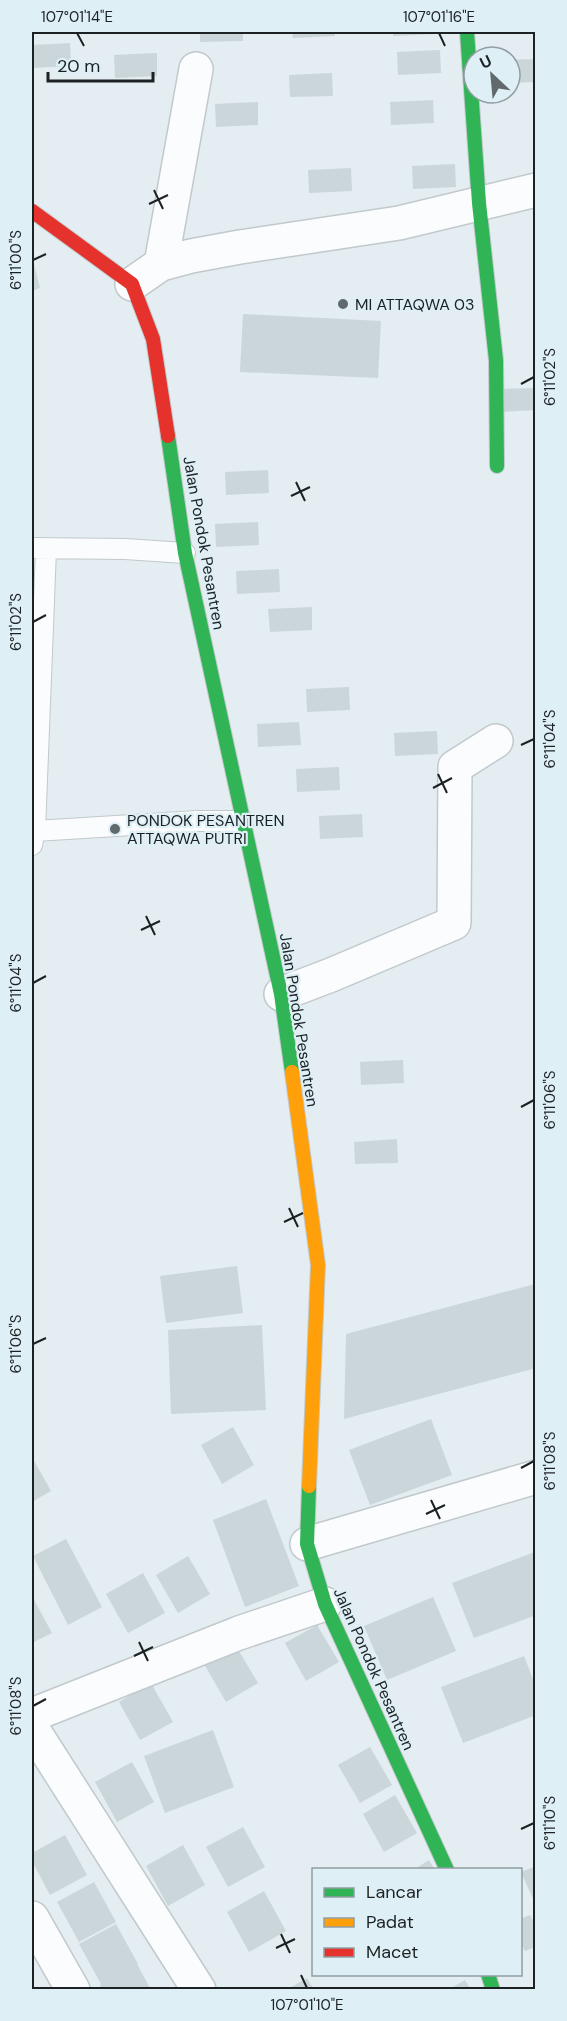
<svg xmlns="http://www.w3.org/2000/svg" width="567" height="2021" viewBox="0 0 567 2021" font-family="'DM Sans',sans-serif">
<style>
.building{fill:#cbd6da}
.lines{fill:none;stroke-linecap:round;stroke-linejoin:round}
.lane-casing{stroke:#c1c9cc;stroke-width:22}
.street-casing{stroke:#c1c9cc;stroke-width:36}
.fast-casing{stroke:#c1c9cc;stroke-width:16}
.slow-casing{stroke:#c1c9cc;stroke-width:16}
.jam-casing{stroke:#c1c9cc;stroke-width:16}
.lane{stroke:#fbfcfd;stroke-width:20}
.street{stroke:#fbfcfd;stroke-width:33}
.fast{stroke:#30b455;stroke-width:14}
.slow{stroke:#ff9f0a;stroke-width:14}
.jam{stroke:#e5322d;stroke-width:14}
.ticks{fill:none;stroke:#1c2224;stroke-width:2}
.poi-dot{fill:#62696c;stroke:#dfeff6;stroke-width:2}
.labels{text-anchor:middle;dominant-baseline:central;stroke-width:4.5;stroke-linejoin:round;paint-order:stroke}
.poi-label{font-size:16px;fill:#1c2224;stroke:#dfeff6;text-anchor:start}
.street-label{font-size:16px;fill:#1c2224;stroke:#dfeff6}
.neatline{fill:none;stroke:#1c2224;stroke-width:2}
.ticks-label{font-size:15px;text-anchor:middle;fill:#1c2224}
</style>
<rect width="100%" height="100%" fill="#e4edf1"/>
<path class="building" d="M 200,32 L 243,32 L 243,41 L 200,42 Z
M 292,32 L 335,32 L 335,36 L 293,38 Z
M 393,32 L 436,32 L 436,34 L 393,36 Z
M 70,43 L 71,66 L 32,68 L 32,45 Z
M 440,50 L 441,73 L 398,75 L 397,52 Z
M 157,53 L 157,76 L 115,78 L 114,55 Z
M 535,59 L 536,82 L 510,83 L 510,60 Z
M 332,73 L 333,96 L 290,97 L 289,75 Z
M 433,100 L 434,123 L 391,125 L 390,102 Z
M 258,102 L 258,125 L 216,127 L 215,104 Z
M 455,164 L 456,187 L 413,189 L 412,166 Z
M 351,168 L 352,191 L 309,193 L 308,170 Z
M 32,256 L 40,288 L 32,291 Z
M 243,314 L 381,321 L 378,378 L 240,372 Z
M 536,388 L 536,410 L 500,412 L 499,389 Z
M 268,470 L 269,493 L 226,495 L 225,472 Z
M 258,522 L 259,545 L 216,547 L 215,524 Z
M 279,569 L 280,592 L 237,594 L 236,571 Z
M 312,607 L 312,630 L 270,632 L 268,609 Z
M 349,687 L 350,710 L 307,712 L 306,689 Z
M 299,722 L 301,745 L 258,747 L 257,724 Z
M 437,731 L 438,754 L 395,756 L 394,733 Z
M 339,767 L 340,790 L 297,792 L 296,769 Z
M 362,814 L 363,837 L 320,839 L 319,816 Z
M 403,1060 L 404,1083 L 361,1085 L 360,1062 Z
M 397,1139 L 398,1163 L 355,1164 L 354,1142 Z
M 237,1266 L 243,1313 L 166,1323 L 160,1276 Z
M 535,1284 L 536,1368 L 344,1419 L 346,1334 Z
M 262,1325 L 266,1410 L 171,1414 L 168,1330 Z
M 431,1419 L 452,1475 L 370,1505 L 349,1450 Z
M 233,1427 L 254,1465 L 222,1484 L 201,1445 Z
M 32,1457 L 51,1491 L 32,1502 Z
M 266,1499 L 299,1586 L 245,1607 L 213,1520 Z
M 66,1539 L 102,1607 L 68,1625 L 33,1556 Z
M 535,1552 L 536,1615 L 474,1638 L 452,1583 Z
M 188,1556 L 210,1594 L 178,1613 L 156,1575 Z
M 143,1573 L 165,1613 L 128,1633 L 106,1594 Z
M 32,1596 L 52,1633 L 32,1643 Z
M 433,1597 L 456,1651 L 387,1680 L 364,1626 Z
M 317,1625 L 339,1662 L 306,1681 L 285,1643 Z
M 236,1646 L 258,1683 L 226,1702 L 204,1664 Z
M 524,1656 L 536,1687 L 536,1715 L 463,1743 L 441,1687 Z
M 151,1683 L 173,1722 L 140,1740 L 119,1702 Z
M 213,1730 L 234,1787 L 165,1813 L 144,1756 Z
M 370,1747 L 392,1785 L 360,1803 L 338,1765 Z
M 132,1762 L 154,1802 L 117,1822 L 95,1782 Z
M 395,1795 L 417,1833 L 384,1852 L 363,1814 Z
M 243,1827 L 265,1867 L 228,1887 L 206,1847 Z
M 65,1835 L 87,1875 L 50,1895 L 32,1861 L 32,1853 Z
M 183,1845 L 205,1885 L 168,1906 L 146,1866 Z
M 429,1860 L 435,1870 L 413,1870 Z
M 536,1866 L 536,1901 L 534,1901 L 521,1872 Z
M 94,1882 L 116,1922 L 79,1942 L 57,1902 Z
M 264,1891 L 286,1931 L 249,1952 L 227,1912 Z
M 530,1915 L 536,1927 L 536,1947 L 525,1951 L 520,1941 L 520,1919 Z
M 116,1924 L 138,1964 L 137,1964 L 151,1990 L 102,1990 L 100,1985 L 101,1984 L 79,1944 Z
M 307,1978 L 314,1990 L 286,1990 Z
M 465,1980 L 471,1990 L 448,1990 Z"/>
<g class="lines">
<defs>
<path id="lane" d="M 32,548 L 125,549 L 185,553
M 35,831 L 197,821 L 244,821
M 32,845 L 35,831 L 46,549"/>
<path id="street" d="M 161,264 L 196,69
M 132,284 L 161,264 L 191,256 L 240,247 L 399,223 L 536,190
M 281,994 L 331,975 L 454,923 L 455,767 L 496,741
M 307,1544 L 536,1477
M 32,1715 L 239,1633 L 325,1604
M 32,1728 L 199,1990
M 32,1918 L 73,1990"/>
<path id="fast" d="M 467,32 L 479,203 L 496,360 L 497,466
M 168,436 L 185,553 L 281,994 L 292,1072
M 309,1486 L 307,1544 L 325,1604 L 447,1870
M 488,1974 L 493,1990"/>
<path id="slow" d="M 292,1072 L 318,1265 L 309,1486"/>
<path id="jam" d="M 32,211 L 132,284 L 153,339 L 168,436"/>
</defs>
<use href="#lane" class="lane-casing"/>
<use href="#street" class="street-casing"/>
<use href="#fast" class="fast-casing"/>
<use href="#slow" class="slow-casing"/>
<use href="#jam" class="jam-casing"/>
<use href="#lane" class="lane"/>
<use href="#street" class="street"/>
<use href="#fast" class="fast"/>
<use href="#slow" class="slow"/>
<use href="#jam" class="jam"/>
</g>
<path class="ticks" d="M 77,33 L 84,46M 439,33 L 445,46M 154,190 L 163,209M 149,204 L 168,195M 33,260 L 46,254M 521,384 L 534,377M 296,482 L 305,501M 291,496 L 310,487M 33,622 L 46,615M 521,745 L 534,739M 438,774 L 447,793M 433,788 L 452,778M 146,916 L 155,935M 141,930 L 160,921M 33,983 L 46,976M 521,1107 L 534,1100M 289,1208 L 298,1227M 284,1222 L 303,1213M 33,1344 L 46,1338M 521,1468 L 534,1461M 431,1500 L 440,1519M 426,1514 L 445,1505M 139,1642 L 148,1661M 134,1656 L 153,1647M 33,1706 L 46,1699M 521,1829 L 534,1823M 281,1934 L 290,1953M 276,1948 L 295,1939M 301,1975 L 307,1988"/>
<g class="poi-dot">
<circle cx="343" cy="304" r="6"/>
<circle cx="115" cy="829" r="6"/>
</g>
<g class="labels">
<g class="poi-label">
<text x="355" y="304">MI ATTAQWA 03</text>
<text x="127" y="820">PONDOK PESANTREN<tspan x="127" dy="18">ATTAQWA PUTRI</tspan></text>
</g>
<g class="street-label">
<text transform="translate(204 543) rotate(80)">Jalan Pondok Pesantren</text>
<text transform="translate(299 1020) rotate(81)">Jalan Pondok Pesantren</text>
<text transform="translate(374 1669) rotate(66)">Jalan Pondok Pesantren</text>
</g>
</g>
<rect width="567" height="2021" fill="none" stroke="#dfeff6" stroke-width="66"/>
<rect x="312" y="1868" width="210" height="108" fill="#dfeff6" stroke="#919da2" stroke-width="1.5"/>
<rect x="324" y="1888" width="30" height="9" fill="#30b455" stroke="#919da2" stroke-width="1.5"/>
<text x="366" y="1898" font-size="18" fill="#1c2224">Lancar</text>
<rect x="324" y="1918" width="30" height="9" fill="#ff9f0a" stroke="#919da2" stroke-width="1.5"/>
<text x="366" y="1928" font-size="18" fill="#1c2224">Padat</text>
<rect x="324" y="1948" width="30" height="9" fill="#e5322d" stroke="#919da2" stroke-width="1.5"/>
<text x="366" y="1958" font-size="18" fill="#1c2224">Macet</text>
<g transform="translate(492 75) rotate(334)"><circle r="28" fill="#dfeff6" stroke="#919da2" stroke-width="1.5"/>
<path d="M0-4.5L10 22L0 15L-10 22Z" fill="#62696c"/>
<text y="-9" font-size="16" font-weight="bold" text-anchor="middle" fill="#1c2224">U</text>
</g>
<path d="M48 72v9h105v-9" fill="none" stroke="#1c2224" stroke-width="3"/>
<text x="57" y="72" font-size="18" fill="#1c2224" stroke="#dfeff6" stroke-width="4.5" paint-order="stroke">20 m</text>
<rect x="33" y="33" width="501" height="1955" class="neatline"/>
<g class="ticks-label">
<text x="77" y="22">107°01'14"E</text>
<text x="439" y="22">107°01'16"E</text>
<text transform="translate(16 260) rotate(-90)" y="5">6°11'00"S</text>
<text transform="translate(550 377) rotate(-90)" y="5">6°11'02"S</text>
<text transform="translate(16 622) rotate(-90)" y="5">6°11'02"S</text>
<text transform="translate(550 739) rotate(-90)" y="5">6°11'04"S</text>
<text transform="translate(16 983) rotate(-90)" y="5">6°11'04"S</text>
<text transform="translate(550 1100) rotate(-90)" y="5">6°11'06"S</text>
<text transform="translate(16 1344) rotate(-90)" y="5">6°11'06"S</text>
<text transform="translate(550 1461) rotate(-90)" y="5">6°11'08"S</text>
<text transform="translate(16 1706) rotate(-90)" y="5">6°11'08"S</text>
<text transform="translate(550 1823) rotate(-90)" y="5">6°11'10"S</text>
<text x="307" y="2010">107°01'10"E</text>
</g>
</svg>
